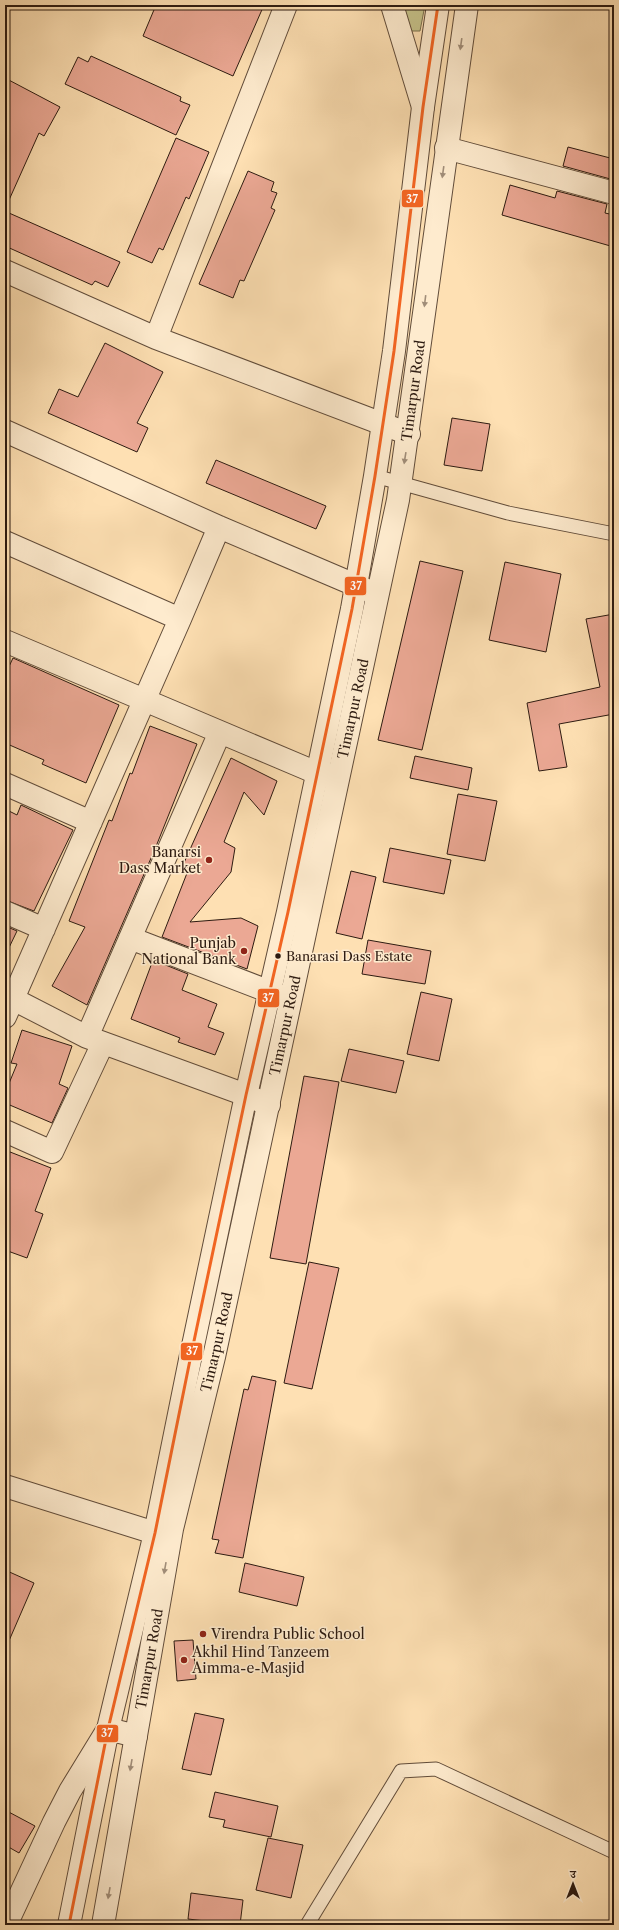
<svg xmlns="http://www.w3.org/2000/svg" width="619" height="1930" viewBox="0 0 619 1930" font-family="'Libre Caslon Text','Noto Serif Devanagari',serif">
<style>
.green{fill:#c5c189;stroke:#796e4d}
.building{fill:#eba894;stroke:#2d1b11}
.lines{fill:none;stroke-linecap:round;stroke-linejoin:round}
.service-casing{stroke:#614c3a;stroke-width:15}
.minor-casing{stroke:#614c3a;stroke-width:24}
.tertiary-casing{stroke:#614c3a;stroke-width:24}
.service{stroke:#feebce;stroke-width:13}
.minor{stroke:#feebce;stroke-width:22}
.tertiary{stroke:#feebce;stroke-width:22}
.bus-1-casing{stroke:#feebce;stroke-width:6}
.bus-1{stroke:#f26522;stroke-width:3}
.oneway{fill:#a08d79}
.poi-dot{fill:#8f2418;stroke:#feebce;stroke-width:1.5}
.bus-dot{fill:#2d1b11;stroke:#feebce;stroke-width:1.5}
.labels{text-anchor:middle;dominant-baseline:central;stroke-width:3;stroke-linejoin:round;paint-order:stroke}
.bus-label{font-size:13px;fill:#2d1b11;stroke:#feebce;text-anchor:start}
.street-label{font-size:14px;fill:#2d1b11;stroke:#feebce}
.poi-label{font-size:14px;fill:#2d1b11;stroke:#feebce;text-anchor:end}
.line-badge{stroke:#feebce;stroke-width:1.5}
.badge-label{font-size:11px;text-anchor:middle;font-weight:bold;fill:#fff}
</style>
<rect width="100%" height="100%" fill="#fee0b3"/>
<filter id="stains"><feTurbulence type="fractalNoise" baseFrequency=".005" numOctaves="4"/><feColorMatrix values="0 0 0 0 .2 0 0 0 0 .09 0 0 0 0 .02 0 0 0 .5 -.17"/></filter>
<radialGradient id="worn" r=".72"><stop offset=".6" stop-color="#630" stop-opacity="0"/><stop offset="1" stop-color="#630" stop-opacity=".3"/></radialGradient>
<path class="green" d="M 403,5 L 425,5 L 420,31 L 411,31 Z"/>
<path class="building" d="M 156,5 L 264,5 L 233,76 L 143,36 Z
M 91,56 L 181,97 L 180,101 L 190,105 L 176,135 L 65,84 L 78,57 L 88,62 Z
M 5,78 L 60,107 L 44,136 L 39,133 L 5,209 Z
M 176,138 L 209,152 L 189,199 L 186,197 L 163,250 L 159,248 L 152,263 L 127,252 Z
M 568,147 L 614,159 L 614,180 L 563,166 Z
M 248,171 L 274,182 L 271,191 L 277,193 L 271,208 L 275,210 L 244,281 L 240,280 L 233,298 L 199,284 Z
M 510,185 L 555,198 L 557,191 L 607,204 L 605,213 L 614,215 L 614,247 L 502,215 Z
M 9,213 L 120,262 L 108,287 L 95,281 L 92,285 L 5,246 L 5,222 Z
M 105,343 L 163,372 L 137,423 L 148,428 L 137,452 L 48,413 L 59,389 L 78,397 Z
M 452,418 L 490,424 L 482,471 L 444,465 Z
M 216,460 L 326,506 L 316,529 L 206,483 Z
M 420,561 L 463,571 L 422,750 L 378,740 Z
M 505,562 L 561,574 L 546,652 L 489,640 Z
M 614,614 L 614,714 L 559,724 L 567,767 L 539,771 L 527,703 L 600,687 L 586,619 Z
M 13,658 L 119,705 L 86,783 L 42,764 L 44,760 L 5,743 L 5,675 Z
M 150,726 L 197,744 L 155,849 L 87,1005 L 52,986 L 85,927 L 69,921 L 109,820 L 112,821 L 130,773 L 132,774 Z
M 415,756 L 472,768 L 468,790 L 410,778 Z
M 231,758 L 277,781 L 264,815 L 244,792 L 224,842 L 235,848 L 231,872 L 190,922 L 241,918 L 258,926 L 247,969 L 162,937 L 189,868 L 183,865 Z
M 458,794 L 497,801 L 485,861 L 447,854 Z
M 21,805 L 73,830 L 34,911 L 5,900 L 5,809 L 17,815 Z
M 390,848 L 451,860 L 444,894 L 383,882 Z
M 351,871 L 376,877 L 362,939 L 336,933 Z
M 5,926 L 17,931 L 5,956 Z
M 368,940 L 431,951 L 425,984 L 362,974 Z
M 153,960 L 188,974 L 182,990 L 217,1004 L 208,1027 L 224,1033 L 215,1055 L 178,1042 L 180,1038 L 131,1019 Z
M 421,992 L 452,999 L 439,1061 L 407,1054 Z
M 22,1030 L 72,1046 L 59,1084 L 68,1088 L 52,1123 L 5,1103 L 5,1093 L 17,1064 L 11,1063 Z
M 349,1049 L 404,1061 L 396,1093 L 341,1081 Z
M 304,1076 L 339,1082 L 306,1264 L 270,1258 Z
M 5,1150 L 51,1168 L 35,1211 L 43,1214 L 27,1258 L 5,1250 Z
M 309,1262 L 339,1268 L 312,1389 L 284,1383 Z
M 252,1376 L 276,1381 L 243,1558 L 215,1553 L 219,1540 L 212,1539 L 244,1389 L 248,1390 Z
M 245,1563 L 304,1577 L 297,1606 L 239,1592 Z
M 5,1570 L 34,1583 L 5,1650 Z
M 193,1640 L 196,1679 L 177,1681 L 174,1641 Z
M 195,1713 L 224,1719 L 211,1775 L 182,1769 Z
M 215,1792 L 278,1806 L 271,1837 L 223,1827 L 225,1820 L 209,1817 Z
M 5,1810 L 35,1826 L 19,1853 L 5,1845 Z
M 268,1838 L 303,1845 L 291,1898 L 256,1890 Z
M 191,1893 L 243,1900 L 240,1925 L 188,1919 Z"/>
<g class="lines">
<defs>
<path id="service" d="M 375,476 L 508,513 L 614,534
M 307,1925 L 401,1771 L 436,1769 L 614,1852"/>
<path id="minor" d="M 392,5 L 423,107
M 446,148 L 614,193
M 5,271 L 156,338 L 409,434
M 156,338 L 286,5
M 5,431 L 219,527 L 374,593
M 5,542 L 180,619
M 5,641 L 317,773 L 334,778
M 5,784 L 91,822
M 5,912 L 44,929
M 130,938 L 286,998
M 13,999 L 87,1037 L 246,1095 L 269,1105
M 5,1017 L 180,619 L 219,527
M 87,1037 L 220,732
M 5,1131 L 52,1152 L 103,1043
M 5,1486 L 155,1533
M 6,1925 L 54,1822 L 70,1791 L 108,1729 L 136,1736"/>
<g id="tertiary">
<path d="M 69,1925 L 108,1729 L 155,1533 L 190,1360 L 246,1095 L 288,912 L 352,609 L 375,476 L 394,351 L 423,107 L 438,5"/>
<path id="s1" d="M 103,1925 L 172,1529 L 214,1357 L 398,500 L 467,5"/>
</g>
</defs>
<use href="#service" class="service-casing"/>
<use href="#minor" class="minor-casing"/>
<use href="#tertiary" class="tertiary-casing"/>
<use href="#service" class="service"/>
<use href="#minor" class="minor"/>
<use href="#tertiary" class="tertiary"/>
<defs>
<path id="bus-1" d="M 69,1925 L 108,1729 L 155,1533 L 190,1360 L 246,1095 L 288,912 L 352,609 L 375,476 L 394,351 L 423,107 L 438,5"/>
</defs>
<use href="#bus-1" class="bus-1-casing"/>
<use href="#bus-1" class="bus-1"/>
</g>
<defs><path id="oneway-solid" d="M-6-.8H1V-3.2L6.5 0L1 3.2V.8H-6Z"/></defs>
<g class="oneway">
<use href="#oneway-solid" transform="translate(461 44) rotate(98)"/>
<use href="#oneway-solid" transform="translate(443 172) rotate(98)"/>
<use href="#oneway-solid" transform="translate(425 301) rotate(97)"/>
<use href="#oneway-solid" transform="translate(405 458) rotate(99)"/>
<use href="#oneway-solid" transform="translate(165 1568) rotate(100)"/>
<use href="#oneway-solid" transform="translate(131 1765) rotate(100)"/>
<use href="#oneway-solid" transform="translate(109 1893) rotate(100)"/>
</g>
<g class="poi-dot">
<circle cx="209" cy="860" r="4"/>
<circle cx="244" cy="951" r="4"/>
<circle cx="203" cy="1634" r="4"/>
<circle cx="184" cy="1660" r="4"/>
</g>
<circle class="bus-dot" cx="278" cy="956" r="3.5"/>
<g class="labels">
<g class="bus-label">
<text x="286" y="956">Banarasi Dass Estate</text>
</g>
<g class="street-label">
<text stroke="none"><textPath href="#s1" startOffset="1566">Timarpur Road</textPath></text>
<text stroke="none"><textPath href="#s1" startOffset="1242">Timarpur Road</textPath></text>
<text stroke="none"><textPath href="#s1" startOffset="918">Timarpur Road</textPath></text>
<text stroke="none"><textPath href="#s1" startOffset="594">Timarpur Road</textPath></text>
<text stroke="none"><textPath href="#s1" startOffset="270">Timarpur Road</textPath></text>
</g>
<g class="poi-label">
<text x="201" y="852">Banarsi<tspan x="201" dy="16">Dass Market</tspan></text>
<text x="236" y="943">Punjab<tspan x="236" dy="16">National Bank</tspan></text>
<text x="211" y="1634" text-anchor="start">Virendra Public School</text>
<text x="192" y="1652" text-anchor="start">Akhil Hind Tanzeem<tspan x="192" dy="16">Aimma-e-Masjid</tspan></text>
</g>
</g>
<g class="line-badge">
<rect x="401" y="189" width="23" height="19" rx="4" fill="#f26522"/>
<rect x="344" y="576" width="23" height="20" rx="4" fill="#f26522"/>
<rect x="257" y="988" width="23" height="20" rx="4" fill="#f26522"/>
<rect x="180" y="1342" width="23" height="19" rx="4" fill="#f26522"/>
<rect x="96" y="1724" width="23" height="19" rx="4" fill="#f26522"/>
</g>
<g class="badge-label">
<text x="412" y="203">37</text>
<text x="356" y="590">37</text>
<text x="268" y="1002">37</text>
<text x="192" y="1355">37</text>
<text x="107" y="1737">37</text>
</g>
<rect width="619" height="1930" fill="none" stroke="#fee0b3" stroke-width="20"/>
<rect x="6" y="6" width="607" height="1918" fill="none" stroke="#2d1b11" stroke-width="2"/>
<rect x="10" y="10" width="599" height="1910" fill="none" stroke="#2d1b11"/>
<g transform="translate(573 1884)" stroke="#feebce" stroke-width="3" paint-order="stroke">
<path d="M0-3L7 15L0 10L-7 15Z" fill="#2d1b11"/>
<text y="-6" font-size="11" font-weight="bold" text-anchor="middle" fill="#2d1b11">उ</text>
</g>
<rect width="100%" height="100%" filter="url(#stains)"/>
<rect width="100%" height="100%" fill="url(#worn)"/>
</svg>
